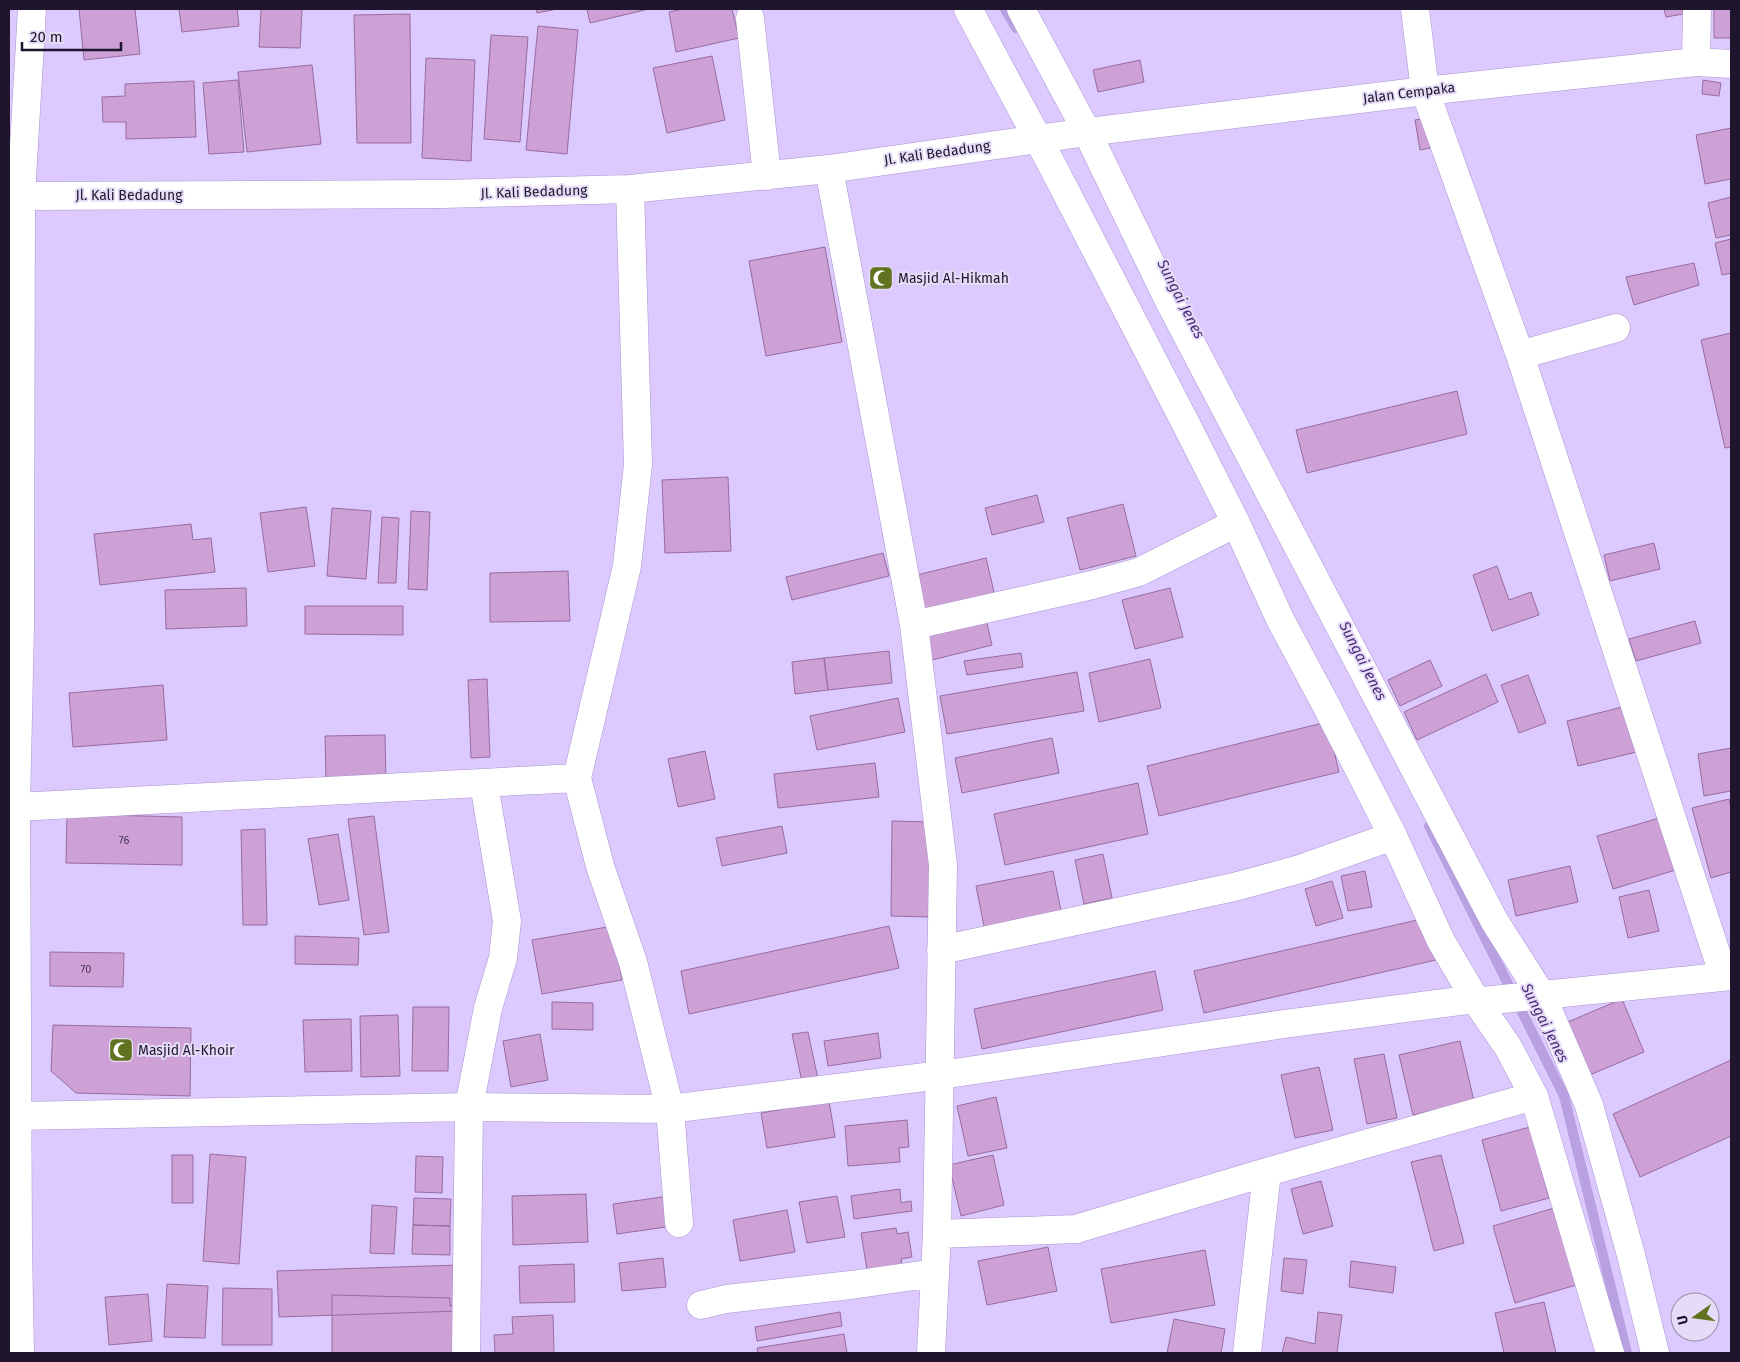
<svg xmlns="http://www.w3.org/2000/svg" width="1740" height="1362" viewBox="0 0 1740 1362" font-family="'Fira Sans',sans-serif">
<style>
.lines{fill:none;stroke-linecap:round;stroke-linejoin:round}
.stream{stroke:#b8a0e1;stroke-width:10}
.building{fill:#cda0d6;stroke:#976ca0}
.minor-casing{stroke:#aa93d1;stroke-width:29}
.minor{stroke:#fff;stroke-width:28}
.labels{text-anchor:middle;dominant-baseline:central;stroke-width:4;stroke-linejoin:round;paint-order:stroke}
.number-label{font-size:11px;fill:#4a3857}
.street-label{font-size:14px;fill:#1f162d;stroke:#e5ddf7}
.poi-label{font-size:14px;fill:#1f162d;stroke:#e5ddf7;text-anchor:start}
.water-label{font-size:15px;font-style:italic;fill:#4e2d79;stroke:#e5ddf7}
</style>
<rect width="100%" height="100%" fill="#dccafe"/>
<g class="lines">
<path class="stream" d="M 1005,9 L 1016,28
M 1429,826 L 1564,1096 L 1627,1353"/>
</g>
<path class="building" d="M 79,9 L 135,9 L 140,54 L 84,60 Z
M 179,9 L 237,9 L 239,26 L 182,32 Z
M 261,9 L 302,9 L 300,48 L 259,47 Z
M 536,9 L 557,9 L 537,13 Z
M 587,9 L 649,9 L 590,23 Z
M 683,9 L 732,9 L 739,38 L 676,52 L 669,12 Z
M 1664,9 L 1682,9 L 1683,14 L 1666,17 Z
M 1714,9 L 1731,9 L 1731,38 L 1714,38 Z
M 410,14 L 411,143 L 357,143 L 354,15 Z
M 538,26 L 578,30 L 567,154 L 526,150 Z
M 491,35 L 528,37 L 520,142 L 484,139 Z
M 712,56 L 725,120 L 667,133 L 653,68 Z
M 426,58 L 475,60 L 471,161 L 422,158 Z
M 1140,60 L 1144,82 L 1098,92 L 1093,70 Z
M 312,65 L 321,144 L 247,152 L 238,72 Z
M 238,80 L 244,152 L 209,154 L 203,83 Z
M 1703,80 L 1721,83 L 1719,96 L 1702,94 Z
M 194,81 L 196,137 L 126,139 L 126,122 L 103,122 L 102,97 L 125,96 L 125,84 Z
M 1425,118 L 1430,148 L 1420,150 L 1415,120 Z
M 1731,128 L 1731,179 L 1705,184 L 1696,135 Z
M 1731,197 L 1731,235 L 1716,238 L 1708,203 Z
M 1731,239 L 1731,273 L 1722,275 L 1715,243 Z
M 825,247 L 842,342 L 766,356 L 749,261 Z
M 1694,263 L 1699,285 L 1634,305 L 1626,277 Z
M 1731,333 L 1731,447 L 1725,448 L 1701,340 Z
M 1457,391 L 1467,434 L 1307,473 L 1296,430 Z
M 728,477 L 731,551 L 665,553 L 662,480 Z
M 1037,495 L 1044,522 L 992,535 L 985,508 Z
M 1123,504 L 1136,556 L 1080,570 L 1067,518 Z
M 306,507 L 315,566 L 268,572 L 260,513 Z
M 332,508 L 371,511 L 366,579 L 327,576 Z
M 411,511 L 430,512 L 427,590 L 408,589 Z
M 382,517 L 399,518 L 396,583 L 378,583 Z
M 191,524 L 193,540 L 211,538 L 215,572 L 100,585 L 94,534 Z
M 1654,543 L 1660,569 L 1610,581 L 1604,555 Z
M 883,553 L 889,576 L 792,600 L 786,577 Z
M 986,558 L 995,596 L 926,613 L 917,575 Z
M 1497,566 L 1509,600 L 1531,592 L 1539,615 L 1492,631 L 1473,575 Z
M 568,571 L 570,621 L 490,622 L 490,573 Z
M 246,588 L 247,626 L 166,629 L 165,590 Z
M 1170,588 L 1183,637 L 1135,649 L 1122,600 Z
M 305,606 L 403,606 L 403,635 L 305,634 Z
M 985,615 L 992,645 L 932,660 L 924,630 Z
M 1695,621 L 1701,643 L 1636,661 L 1629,639 Z
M 889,651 L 892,683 L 828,690 L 824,658 Z
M 1021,653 L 1023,667 L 967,675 L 964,661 Z
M 824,658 L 828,690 L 795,694 L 792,662 Z
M 1150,659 L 1161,708 L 1099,722 L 1089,673 Z
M 1430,660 L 1442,686 L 1400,706 L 1388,680 Z
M 1077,672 L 1084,711 L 947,734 L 940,696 Z
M 1486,674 L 1498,702 L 1417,740 L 1404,712 Z
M 1528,675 L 1546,723 L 1519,733 L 1501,685 Z
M 487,679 L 490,757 L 471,758 L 468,680 Z
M 163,685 L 167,740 L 73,747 L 69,693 Z
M 898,698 L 905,732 L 817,750 L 810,716 Z
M 1630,705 L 1641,751 L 1578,766 L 1567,721 Z
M 1327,722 L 1339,772 L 1159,816 L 1147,766 Z
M 385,735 L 386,781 L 326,782 L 325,736 Z
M 1052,738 L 1059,773 L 962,793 L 955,758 Z
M 1731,748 L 1731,791 L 1704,796 L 1698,754 Z
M 705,751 L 715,799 L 678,807 L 668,759 Z
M 875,763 L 879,797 L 778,808 L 774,774 Z
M 1138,783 L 1148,834 L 1005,865 L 994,814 Z
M 1729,799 L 1731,807 L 1731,872 L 1711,878 L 1692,808 Z
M 67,814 L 182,817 L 182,865 L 66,863 Z
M 374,816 L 389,932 L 364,935 L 348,819 Z
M 1663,817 L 1679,869 L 1613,889 L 1597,836 Z
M 892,821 L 931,822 L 930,917 L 891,916 Z
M 782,826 L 787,853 L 722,866 L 716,838 Z
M 265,829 L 267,925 L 243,925 L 241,830 Z
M 338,834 L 349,900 L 319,905 L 308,839 Z
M 1103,854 L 1112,898 L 1084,904 L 1075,860 Z
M 1570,866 L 1578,902 L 1516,916 L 1508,880 Z
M 1053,871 L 1062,916 L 985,931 L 976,886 Z
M 1365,871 L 1372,907 L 1348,911 L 1341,876 Z
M 1332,881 L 1343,918 L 1316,926 L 1305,889 Z
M 1649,890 L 1659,931 L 1628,938 L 1619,897 Z
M 1426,918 L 1436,960 L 1204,1013 L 1194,971 Z
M 613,926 L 622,980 L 542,994 L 532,940 Z
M 889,926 L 899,968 L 689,1014 L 681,971 Z
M 295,936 L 359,938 L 358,965 L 295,964 Z
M 50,952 L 124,953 L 123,987 L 50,986 Z
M 1155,971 L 1163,1010 L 982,1049 L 974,1009 Z
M 1622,999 L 1644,1052 L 1585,1077 L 1563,1024 Z
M 552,1002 L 593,1003 L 593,1030 L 552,1029 Z
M 413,1007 L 449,1007 L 448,1071 L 412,1071 Z
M 398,1015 L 400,1076 L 361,1077 L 360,1016 Z
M 351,1019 L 352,1071 L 305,1072 L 303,1020 Z
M 53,1025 L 191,1028 L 190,1096 L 76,1093 L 51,1071 Z
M 808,1032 L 818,1079 L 802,1082 L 792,1034 Z
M 878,1033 L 881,1058 L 828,1066 L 824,1041 Z
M 540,1034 L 548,1080 L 511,1087 L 503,1041 Z
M 1460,1041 L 1474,1101 L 1413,1115 L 1399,1055 Z
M 1384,1054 L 1397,1118 L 1367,1124 L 1354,1059 Z
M 1731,1060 L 1731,1136 L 1640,1177 L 1613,1114 Z
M 1319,1067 L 1333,1130 L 1295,1138 L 1281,1075 Z
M 996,1097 L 1007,1148 L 968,1156 L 957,1106 Z
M 829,1101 L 835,1137 L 767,1148 L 761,1113 Z
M 907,1120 L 909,1147 L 899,1148 L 900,1162 L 848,1166 L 845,1126 Z
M 1530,1127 L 1549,1198 L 1501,1211 L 1482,1140 Z
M 210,1154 L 246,1157 L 239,1264 L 203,1261 Z
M 172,1155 L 193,1155 L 193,1203 L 172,1203 Z
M 993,1155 L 1004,1205 L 961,1216 L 949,1165 Z
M 1441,1155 L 1464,1243 L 1434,1251 L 1411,1162 Z
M 416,1156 L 443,1157 L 442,1193 L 415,1192 Z
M 1321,1181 L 1333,1226 L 1303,1234 L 1291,1189 Z
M 900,1189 L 901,1203 L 911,1201 L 912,1211 L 854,1219 L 851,1196 Z
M 586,1194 L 588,1242 L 513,1245 L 512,1196 Z
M 669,1196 L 673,1226 L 617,1234 L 613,1204 Z
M 837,1196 L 845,1237 L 807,1243 L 799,1202 Z
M 414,1198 L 451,1199 L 450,1226 L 413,1225 Z
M 372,1205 L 397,1207 L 394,1254 L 370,1253 Z
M 1561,1206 L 1583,1283 L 1515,1303 L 1493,1226 Z
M 787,1210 L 795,1252 L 740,1261 L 733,1220 Z
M 413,1225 L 450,1226 L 450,1255 L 412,1254 Z
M 896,1228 L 897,1234 L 908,1232 L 912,1257 L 901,1259 L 902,1264 L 867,1270 L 861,1233 Z
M 1048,1247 L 1057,1291 L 987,1305 L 978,1261 Z
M 1205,1250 L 1215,1305 L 1111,1323 L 1101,1269 Z
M 663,1258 L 666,1287 L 622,1291 L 619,1263 Z
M 1284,1258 L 1307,1260 L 1303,1294 L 1281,1291 Z
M 1351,1261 L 1396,1267 L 1393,1293 L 1349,1287 Z
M 574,1264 L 575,1302 L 520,1303 L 519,1266 Z
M 458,1265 L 460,1311 L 279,1317 L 277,1271 Z
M 167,1284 L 208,1286 L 205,1338 L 164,1337 Z
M 223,1288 L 272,1289 L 272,1345 L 222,1345 Z
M 148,1294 L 152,1341 L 109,1345 L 105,1297 Z
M 332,1295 L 450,1298 L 450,1306 L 461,1306 L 460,1353 L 332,1353 Z
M 1544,1302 L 1556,1353 L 1504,1353 L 1495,1313 Z
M 840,1312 L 842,1326 L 757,1341 L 755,1327 Z
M 1318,1312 L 1342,1315 L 1337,1353 L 1282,1353 L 1286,1337 L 1315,1344 Z
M 553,1315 L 554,1353 L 495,1353 L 494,1335 L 513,1334 L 512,1317 Z
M 1174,1319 L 1225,1329 L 1221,1353 L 1167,1353 Z
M 844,1334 L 847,1353 L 758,1353 L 757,1348 Z"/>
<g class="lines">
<defs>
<path id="minor" d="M 968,9 L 1053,167 L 1187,426 L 1236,523 L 1280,619 L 1327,707 L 1393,836 L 1441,941 L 1475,999 L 1508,1047 L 1534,1096 L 1610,1353
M 1021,9 L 1087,132 L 1169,301 L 1495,922 L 1542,996 L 1589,1105 L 1631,1255 L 1655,1353
M 1415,9 L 1425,91 L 1520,355 L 1724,977
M 750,18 L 767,176
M 1696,62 L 1697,9
M 829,169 L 914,625 L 943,865 L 937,1234 L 931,1353
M 630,189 L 638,464 L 627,566 L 577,778 L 600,866 L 633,962 L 670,1109 L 679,1223
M 21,196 L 443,194 L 630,189 L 829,169 L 1087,132 L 1425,91 L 1696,62 L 1731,64
M 1520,355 L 1616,328
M 914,625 L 1092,585 L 1139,572 L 1236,523
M 16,807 L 577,778
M 941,950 L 1234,887 L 1300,869 L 1393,836
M 18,1116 L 469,1107 L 670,1109 L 941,1075 L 1284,1024 L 1475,999 L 1483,1001 L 1731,976
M 937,1234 L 1076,1229 L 1267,1172 L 1534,1096
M 701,1305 L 726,1299 L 851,1285 L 935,1273
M 20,1353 L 18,1245 L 16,807 L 20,627 L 21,196 L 32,9
M 466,1353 L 469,1107 L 488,1008 L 503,958 L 507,921 L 484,784
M 1247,1353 L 1267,1172"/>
</defs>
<use href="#minor" class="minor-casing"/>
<use href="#minor" class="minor"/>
</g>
<defs>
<symbol id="mosque-square" viewBox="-11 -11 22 22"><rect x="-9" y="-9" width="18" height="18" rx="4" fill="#617220" stroke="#e5ddf7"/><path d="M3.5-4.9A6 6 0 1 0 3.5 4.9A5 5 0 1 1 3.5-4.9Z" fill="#fff"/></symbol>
</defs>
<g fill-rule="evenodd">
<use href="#mosque-square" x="867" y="264" width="28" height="28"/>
<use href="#mosque-square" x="107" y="1036" width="28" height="28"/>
</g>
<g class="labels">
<g class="number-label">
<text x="124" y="840">76</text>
<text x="86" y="969">70</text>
</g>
<g class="street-label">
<text transform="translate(1409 93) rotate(-7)">Jalan Cempaka</text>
<text transform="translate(937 153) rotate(-8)">Jl. Kali Bedadung</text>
<text transform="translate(534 192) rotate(-2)">Jl. Kali Bedadung</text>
<text x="129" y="195">Jl. Kali Bedadung</text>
</g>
<g class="poi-label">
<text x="898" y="278">Masjid Al-Hikmah</text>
<text x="138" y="1050">Masjid Al-Khoir</text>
</g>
<g class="water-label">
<text transform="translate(1181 299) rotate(63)">Sungai Jenes</text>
<text transform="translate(1363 661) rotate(63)">Sungai Jenes</text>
<text transform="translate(1545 1023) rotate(63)">Sungai Jenes</text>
</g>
</g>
<rect width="1740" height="1362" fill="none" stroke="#1f162d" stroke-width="20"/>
<g transform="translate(1695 1317) rotate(256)"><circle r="24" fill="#e5ddf7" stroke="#968da6"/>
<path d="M0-4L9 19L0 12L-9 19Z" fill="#617220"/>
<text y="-8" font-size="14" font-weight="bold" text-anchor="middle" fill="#1f162d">U</text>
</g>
<path d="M22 42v8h99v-8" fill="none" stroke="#1f162d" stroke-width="2.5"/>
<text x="30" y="42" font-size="15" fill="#1f162d" stroke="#e5ddf7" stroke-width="4" paint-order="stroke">20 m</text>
</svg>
